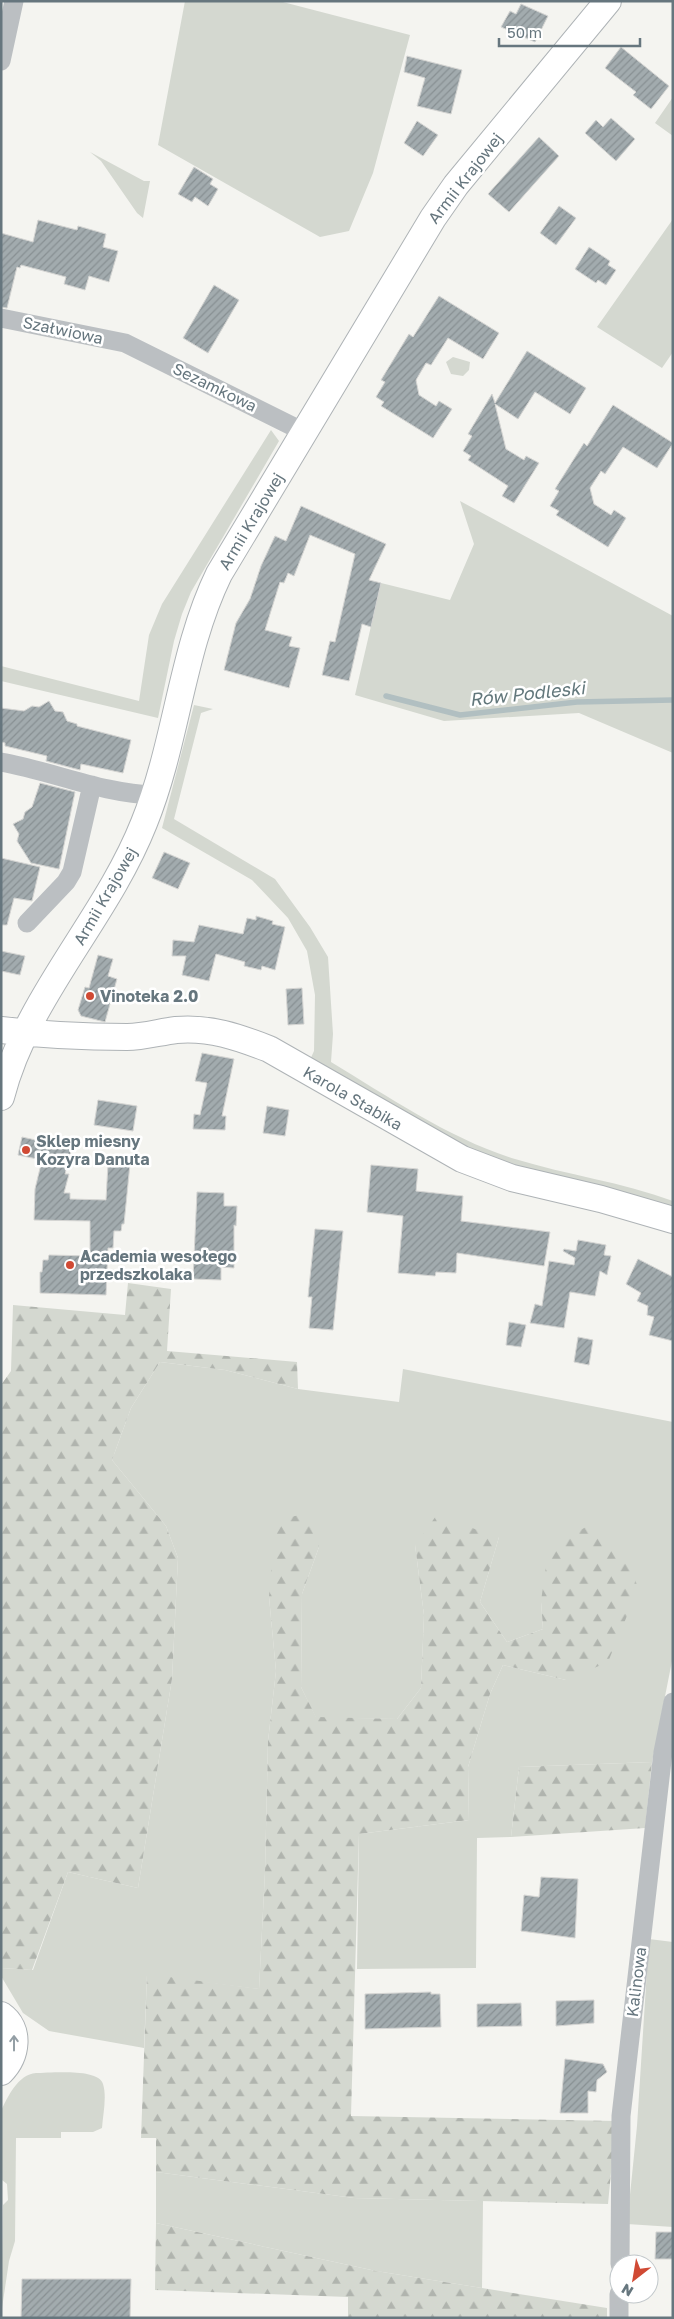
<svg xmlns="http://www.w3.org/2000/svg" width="674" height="2319" viewBox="0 0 674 2319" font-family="'Golos Text',sans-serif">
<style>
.green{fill:#d4d8d0}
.forest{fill:url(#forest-firs)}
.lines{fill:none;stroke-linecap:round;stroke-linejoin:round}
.stream{stroke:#b1bfc1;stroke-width:5.5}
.building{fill:url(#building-hatch);stroke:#d5d5d3}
.secondary-casing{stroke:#aeb3b6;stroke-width:28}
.street{stroke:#bbbfc2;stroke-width:19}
.secondary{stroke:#fff;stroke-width:26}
.oneway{stroke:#949fa5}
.poi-dot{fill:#d04a34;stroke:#fff;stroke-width:2}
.labels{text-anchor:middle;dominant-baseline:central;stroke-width:5;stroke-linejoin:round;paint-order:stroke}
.street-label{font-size:16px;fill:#66767e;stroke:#fff}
.poi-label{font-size:16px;font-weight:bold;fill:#66767e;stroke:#fff;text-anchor:start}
.water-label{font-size:18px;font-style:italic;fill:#62777b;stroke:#fff}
</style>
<defs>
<pattern id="forest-firs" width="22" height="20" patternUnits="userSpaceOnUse" patternTransform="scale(1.25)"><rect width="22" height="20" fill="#d4d8d0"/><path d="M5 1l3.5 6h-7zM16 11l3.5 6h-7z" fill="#b0b4ae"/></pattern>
<pattern id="building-hatch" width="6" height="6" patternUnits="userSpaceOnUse" patternTransform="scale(1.25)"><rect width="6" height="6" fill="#a2abae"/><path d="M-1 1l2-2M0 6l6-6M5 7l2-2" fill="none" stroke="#889093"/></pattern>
</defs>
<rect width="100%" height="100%" fill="#f4f4f0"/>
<path class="green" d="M 185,1 L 279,1 L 410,35 L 373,173 L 349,231 L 320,237 L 158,145 Z
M 673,97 L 673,136 L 655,123 Z
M 90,152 L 144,181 L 150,181 L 143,218 L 137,213 L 101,161 Z
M 673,219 L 673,352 L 662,368 L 597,327 Z
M 453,357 L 470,362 L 469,370 L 463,376 L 451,374 L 446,362 Z
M 271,430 L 279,441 L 191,592 L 182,614 L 174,641 L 158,718 L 1,681 L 1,666 L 139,701 L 149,635 L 162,604 Z
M 460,501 L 673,616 L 673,753 L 579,713 L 444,721 L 355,695 L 381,583 L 450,600 L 474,544 Z
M 194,705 L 213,709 L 201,713 L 174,819 L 275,879 L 310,927 L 328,957 L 333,1034 L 331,1062 C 389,1097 450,1139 515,1159 C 567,1175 622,1182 673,1201 L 673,1210 L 534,1176 L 454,1144 L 309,1062 L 314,1051 L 315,995 L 307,951 L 288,918 L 252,880 L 162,828 Z
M 160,1362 L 225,1370 L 298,1389 L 399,1402 L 403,1369 L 673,1422 L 673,1656 L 652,1762 L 519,1767 L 511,1837 L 477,1838 L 476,1968 L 357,1969 L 359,1834 L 469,1820 L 468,1767 L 490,1694 L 503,1665 L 566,1680 L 541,1601 L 543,1629 L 507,1642 L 480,1602 L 499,1537 L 415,1545 L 424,1615 L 421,1688 L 397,1719 L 316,1718 L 301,1687 L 302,1594 L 319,1547 L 269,1597 L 276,1671 L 268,1741 L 265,1872 L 259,1989 L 147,1975 L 144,2048 L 49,2031 L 23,2013 L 1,1976 L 1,1968 L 33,1970 L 68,1872 L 138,1888 L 172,1679 L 178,1558 L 166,1526 L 112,1460 L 131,1408 Z
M 649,1939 L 673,1942 L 673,2227 L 627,2224 L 637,2126 Z
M 36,2073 C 50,2073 99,2068 103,2084 C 107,2097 103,2114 102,2128 L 93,2132 L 61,2132 L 61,2138 L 16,2138 L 15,2241 L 9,2261 L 1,2315 L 3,2205 L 8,2200 L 7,2184 L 2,2180 L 1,2175 C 1,2164 0,2117 1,2111 C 7,2098 18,2074 36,2073 Z
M 156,2172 L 354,2198 L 483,2201 L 482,2288 L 376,2271 L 156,2223 Z"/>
<path class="forest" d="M 128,1283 L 171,1289 L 167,1351 L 297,1362 L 298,1389 L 225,1370 L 160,1362 L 131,1408 L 112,1460 L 166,1526 L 178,1558 L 172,1679 L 138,1888 L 68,1872 L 32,1970 L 1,1968 L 1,1385 L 11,1371 L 13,1305 L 125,1315 Z
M 305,1514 L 319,1547 L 302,1594 L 301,1687 L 316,1717 L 397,1719 L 421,1688 L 424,1615 L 415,1545 L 436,1516 L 499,1537 L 480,1602 L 507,1642 L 543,1629 L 541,1601 L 549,1546 L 590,1525 L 629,1558 L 638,1589 L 608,1662 L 566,1680 L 503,1665 L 490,1694 L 468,1767 L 469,1820 L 359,1834 L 351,2116 L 616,2121 L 608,2204 L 354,2198 L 156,2172 L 156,2138 L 141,2138 L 147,1974 L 259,1989 L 265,1872 L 268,1741 L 276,1671 L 269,1597 L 275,1520 Z
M 652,1762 L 645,1828 L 511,1837 L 519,1767 Z
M 156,2223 L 376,2271 L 607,2308 L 607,2318 L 348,2318 L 348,2297 L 155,2290 Z"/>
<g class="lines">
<path class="stream" d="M 386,696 L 460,715 L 577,702 L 673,700"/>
</g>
<path class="building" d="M 521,4 L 548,16 L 535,42 L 501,27 L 510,11 L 516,14 Z
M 621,47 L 669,86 L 651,109 L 633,95 L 636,92 L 605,68 Z
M 407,56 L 462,70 L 451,114 L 417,106 L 425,78 L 404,72 Z
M 611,118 L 635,139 L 616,161 L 585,133 L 596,120 L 603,127 Z
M 417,121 L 438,135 L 423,156 L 404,143 Z
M 539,137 L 559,156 L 509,212 L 488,194 Z
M 194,167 L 213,179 L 210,184 L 218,189 L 208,206 L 195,197 L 192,202 L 178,194 Z
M 559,206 L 576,218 L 556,245 L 540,233 Z
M 38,220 L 77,230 L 78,226 L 106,234 L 103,247 L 118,251 L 109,282 L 89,276 L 85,290 L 64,284 L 66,277 L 21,265 L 20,268 L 17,267 L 7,308 L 1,307 L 1,233 L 33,242 Z
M 589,247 L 610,261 L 608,265 L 616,270 L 606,285 L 598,280 L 596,283 L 575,269 Z
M 214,285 L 239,300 L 208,353 L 183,338 Z
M 439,296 L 499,333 L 483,359 L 448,338 L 431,365 L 426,363 L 416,380 L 419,395 L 436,406 L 439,401 L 452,409 L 433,438 L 381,406 L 384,402 L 376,397 L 385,382 L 381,380 L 409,334 L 413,337 Z
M 527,351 L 586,388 L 570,414 L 535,392 L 518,419 L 495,404 L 506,449 L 524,460 L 526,456 L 539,463 L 514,503 L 502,496 L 508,486 L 468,460 L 471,456 L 463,451 L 472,436 L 468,434 L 492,394 L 495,403 Z
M 613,405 L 673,443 L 657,468 L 623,447 L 605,474 L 601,471 L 590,488 L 594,504 L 611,515 L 614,510 L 626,518 L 608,547 L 556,515 L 559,511 L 550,506 L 559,491 L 555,489 L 584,443 L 587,446 Z
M 301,506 L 386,544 L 369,580 L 381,583 L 371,627 L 362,624 L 349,681 L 322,675 L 330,641 L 335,642 L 355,554 L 310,535 L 294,576 L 288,573 L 284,583 L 280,582 L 265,630 L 292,637 L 289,646 L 300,648 L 289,688 L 224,670 L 236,623 L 250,599 L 261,566 L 275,536 L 286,541 Z
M 49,701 L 55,711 L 63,712 L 67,721 L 77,724 L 77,726 L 131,740 L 123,773 L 81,764 L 80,770 L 46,761 L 47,756 L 5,746 L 5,743 L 1,742 L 1,708 L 24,711 L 32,706 L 39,707 Z
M 40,783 L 75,792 L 59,869 L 31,863 L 17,841 L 19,834 L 13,824 L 23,819 L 25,812 L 32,807 Z
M 164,852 L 190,863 L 178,889 L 152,878 Z
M 1,858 L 40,867 L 32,901 L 14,898 L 7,925 L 1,925 Z
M 256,916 L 273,921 L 272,924 L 285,927 L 275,970 L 262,966 L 261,970 L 244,966 L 245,962 L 216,954 L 209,981 L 182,975 L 186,956 L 172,956 L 173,940 L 194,942 L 199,925 L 243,934 L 247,918 L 256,920 Z
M 1,951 L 25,956 L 20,975 L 1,971 Z
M 98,955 L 113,959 L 108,976 L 117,979 L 105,1022 L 81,1016 L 78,1010 L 85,987 L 89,988 Z
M 302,988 L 304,1024 L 288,1025 L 286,989 Z
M 202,1053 L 234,1059 L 222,1116 L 226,1116 L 225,1130 L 193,1129 L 194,1114 L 200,1115 L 207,1083 L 195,1081 Z
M 98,1100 L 137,1106 L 133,1131 L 94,1125 Z
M 267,1106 L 289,1110 L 285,1136 L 263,1133 Z
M 22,1137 L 58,1145 L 59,1140 L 73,1143 L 65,1174 L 69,1174 L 64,1193 L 70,1193 L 70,1199 L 106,1200 L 108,1163 L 130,1164 L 124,1224 L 122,1224 L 121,1231 L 114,1231 L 113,1248 L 108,1248 L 106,1295 L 40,1293 L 40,1272 L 42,1272 L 43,1260 L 48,1260 L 49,1255 L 90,1256 L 90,1221 L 34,1220 L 35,1189 L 42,1160 L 18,1155 Z
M 371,1165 L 418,1169 L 416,1191 L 463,1196 L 461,1221 L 550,1232 L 544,1266 L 457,1253 L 456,1273 L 436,1272 L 435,1276 L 398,1273 L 403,1216 L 367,1212 Z
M 197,1192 L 224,1193 L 224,1206 L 237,1206 L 236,1226 L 234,1225 L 234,1268 L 221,1267 L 221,1280 L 193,1279 Z
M 315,1229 L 343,1231 L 333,1330 L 309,1328 L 312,1297 L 308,1297 Z
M 578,1240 L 606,1245 L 604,1255 L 611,1256 L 607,1275 L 600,1271 L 595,1296 L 570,1292 L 564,1328 L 530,1323 L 535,1304 L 542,1306 L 549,1261 L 574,1265 L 575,1258 L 563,1251 L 564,1249 L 576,1251 Z
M 638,1259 L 673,1277 L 673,1341 L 649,1335 L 654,1317 L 647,1315 L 648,1306 L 637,1301 L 641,1293 L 626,1284 Z
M 509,1322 L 526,1325 L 521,1347 L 506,1345 Z
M 578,1337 L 593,1340 L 589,1365 L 574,1362 Z
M 541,1877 L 578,1879 L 575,1938 L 521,1931 L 524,1895 L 539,1897 Z
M 431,1992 L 431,1994 L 440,1994 L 441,2027 L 365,2029 L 365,1994 Z
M 594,2000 L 594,2023 L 556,2026 L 556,2001 Z
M 521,2003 L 522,2026 L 477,2027 L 477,2004 Z
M 565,2059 L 603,2064 L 607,2072 L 597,2080 L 596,2092 L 588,2091 L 588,2113 L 560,2113 Z
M 656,2232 L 673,2232 L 673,2259 L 655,2259 Z
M 22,2279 L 131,2279 L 130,2318 L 21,2318 Z"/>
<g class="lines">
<defs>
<path id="secondary" d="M 1,1030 C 43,1035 85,1037 127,1037 C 143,1037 160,1032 176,1030 C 210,1027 238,1037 269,1049 L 462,1159 L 512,1178 L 601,1199 L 673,1220
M 1,1097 C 27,996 106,919 144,823 C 177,742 181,652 219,574 L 433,218 L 456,185 L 608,1
M 1,2015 C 21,2029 17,2056 1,2072"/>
</defs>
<use href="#secondary" class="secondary-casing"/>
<path class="street" d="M 1,61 L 14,1
M 1,318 L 125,343 L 304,432
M 1,762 C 52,771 103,794 155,795
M 27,923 L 66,882 L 72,872 L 92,785
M 620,2264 L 621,2116 L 663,1752 L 673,1702
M 619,2318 L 619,2294"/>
<use href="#secondary" class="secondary"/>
</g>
<defs><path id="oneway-shaft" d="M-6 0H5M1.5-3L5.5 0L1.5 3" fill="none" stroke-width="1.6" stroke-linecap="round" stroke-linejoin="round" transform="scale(1.25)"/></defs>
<use class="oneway" href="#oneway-shaft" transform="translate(14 2043) rotate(-90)"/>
<g class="poi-dot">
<circle cx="90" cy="996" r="5"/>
<circle cx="26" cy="1150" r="5"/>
<circle cx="70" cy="1265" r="5"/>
</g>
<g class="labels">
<g class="street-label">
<text transform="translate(465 178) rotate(-52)">Armii Krajowej</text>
<text transform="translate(63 330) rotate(12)">Szałwiowa</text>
<text transform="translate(215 387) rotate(26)">Sezamkowa</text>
<text transform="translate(251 521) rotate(-59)">Armii Krajowej</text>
<text transform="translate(105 896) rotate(-60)">Armii Krajowej</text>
<text transform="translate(353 1098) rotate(30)">Karola Stabika</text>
<text transform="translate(636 1982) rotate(-83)">Kalinowa</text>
</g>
<g class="poi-label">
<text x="100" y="996">Vinoteka 2.0</text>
<text x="36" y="1141">Sklep miesny<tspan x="36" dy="18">Kozyra Danuta</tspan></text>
<text x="80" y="1256">Academia wesołego<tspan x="80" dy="18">przedszkolaka</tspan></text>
</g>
<g class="water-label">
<text transform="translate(527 693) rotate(-6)">Rów Podleski</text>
</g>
</g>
<rect width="674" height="2319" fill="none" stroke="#66767e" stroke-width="5"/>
<g transform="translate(634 2279) rotate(211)"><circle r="24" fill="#ffffff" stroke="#c2c8cb"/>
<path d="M0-4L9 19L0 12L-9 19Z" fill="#d04a34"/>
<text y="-8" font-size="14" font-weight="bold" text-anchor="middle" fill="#66767e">N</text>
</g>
<path d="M499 38v8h141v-8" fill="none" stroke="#66767e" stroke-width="2.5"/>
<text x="507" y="38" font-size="15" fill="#66767e" stroke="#ffffff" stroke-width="4" paint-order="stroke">50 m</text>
</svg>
